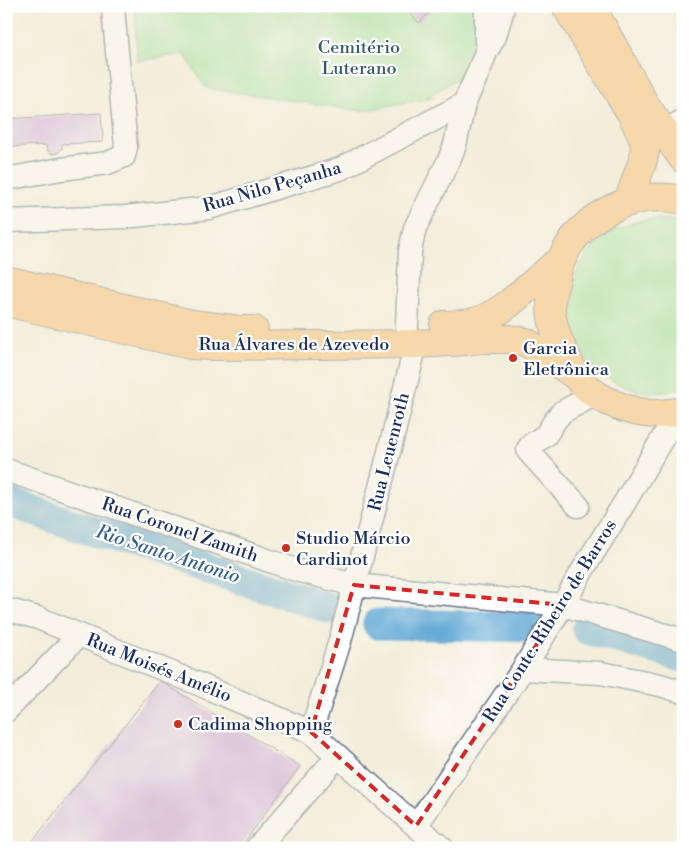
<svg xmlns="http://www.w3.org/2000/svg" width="689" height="854" viewBox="0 0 689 854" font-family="'Libre Bodoni',serif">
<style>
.green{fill:#99df99;stroke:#5a877c}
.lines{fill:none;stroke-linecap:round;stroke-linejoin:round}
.river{stroke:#5aa4d2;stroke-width:31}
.building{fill:#c395da}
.minor-casing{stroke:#677289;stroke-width:25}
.major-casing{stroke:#677289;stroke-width:30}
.minor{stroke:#fff;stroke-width:22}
.major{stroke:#fcbd6f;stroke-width:28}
.marked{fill:none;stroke:#d62828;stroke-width:4;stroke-dasharray:10 6;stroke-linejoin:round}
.poi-dot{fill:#c8321e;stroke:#fff;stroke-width:2}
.labels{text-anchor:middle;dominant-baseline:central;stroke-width:4.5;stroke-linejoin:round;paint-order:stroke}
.park-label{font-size:18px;fill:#3a5b6d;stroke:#fff}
.street-label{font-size:18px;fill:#1b2f5e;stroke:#fff}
.poi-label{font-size:18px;fill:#1b2f5e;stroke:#fff;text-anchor:start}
.water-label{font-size:19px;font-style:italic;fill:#345e8c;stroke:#fff}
</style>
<rect width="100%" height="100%" fill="#fff"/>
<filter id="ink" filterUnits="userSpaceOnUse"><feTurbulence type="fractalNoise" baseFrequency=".02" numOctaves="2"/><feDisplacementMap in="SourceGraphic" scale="10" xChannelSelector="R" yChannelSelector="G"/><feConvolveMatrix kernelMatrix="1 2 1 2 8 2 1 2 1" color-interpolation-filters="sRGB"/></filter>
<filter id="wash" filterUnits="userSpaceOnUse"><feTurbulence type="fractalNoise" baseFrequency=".0096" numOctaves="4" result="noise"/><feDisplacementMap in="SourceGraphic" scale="20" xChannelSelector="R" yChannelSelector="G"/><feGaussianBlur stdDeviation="1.12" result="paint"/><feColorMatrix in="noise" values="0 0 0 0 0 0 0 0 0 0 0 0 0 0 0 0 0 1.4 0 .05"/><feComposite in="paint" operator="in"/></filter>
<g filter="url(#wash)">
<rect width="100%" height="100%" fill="#f3eeda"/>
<path class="green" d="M 135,6 L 479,6 L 484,34 L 466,73 L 427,97 L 435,97 L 362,111 L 206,88 L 184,54 L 137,61 Z
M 659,219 L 678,221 L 683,223 L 683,388 C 636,404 580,375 571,324 C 570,317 571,309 571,301 C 572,295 571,288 573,282 C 582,252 608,227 640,221 C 646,219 653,219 659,219 Z"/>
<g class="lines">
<path class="river" d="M 6,501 L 68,523 L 329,608
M 378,624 L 539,627
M 587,629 L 683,657"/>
</g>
<g id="blocks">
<path class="building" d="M 403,6 L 436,6 L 419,23 Z
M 101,113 L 103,142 L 62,144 L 62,148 L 59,152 L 54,154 L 50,153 L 47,149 L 46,145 L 6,147 L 6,119 Z
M 160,681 L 300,766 L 240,848 L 27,848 Z"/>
</g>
</g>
<g filter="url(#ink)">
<use href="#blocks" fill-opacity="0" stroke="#677289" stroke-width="1"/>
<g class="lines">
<defs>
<path id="minor" d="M 486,6 L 486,41
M 664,133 L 683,120
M 6,179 L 61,169 L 108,163 L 124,156 L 126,147 L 113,9 L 112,6
M 6,221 L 125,217 L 209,208 L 340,169 L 464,104
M 407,326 L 410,251 L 415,228 L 449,160 L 455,145 L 464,104 L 478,73 L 486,52 L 495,36 L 502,12 L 503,6
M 6,470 L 296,570 L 354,585 L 563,605 L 683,640
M 578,506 L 529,452 L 528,449 L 531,445 L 546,435 L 554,422 L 562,412 L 596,394
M 6,609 L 38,618 L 196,683 L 311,732 L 416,826 L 442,848
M 523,669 L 601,673 L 660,685 L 683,692
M 6,711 L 79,635
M 311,732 L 340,641 L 384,472 L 416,344
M 416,826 L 523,669 L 563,605 L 585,566 L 625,502 L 678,412
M 257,848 L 338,756"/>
<path id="major" d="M 566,6 L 632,115 L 644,140 L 645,151 L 642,163 L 628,202
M 591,6 L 644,103 L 683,159
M 683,200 C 635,189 580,214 561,261 C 558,267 557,273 556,279 C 553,288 551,297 551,305 C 551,323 558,341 566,356 C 569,363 572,370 576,376 C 591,396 621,410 645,413 C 658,415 670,413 683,411
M 6,280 L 192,324 L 239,330 L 254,330
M 6,302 L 190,345 L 214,346 L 416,344 L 467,341 L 482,339 L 509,339 L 526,342 L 543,353 L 576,376
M 444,325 C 457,325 471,324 483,319 C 512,307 534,279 560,261"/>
</defs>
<use href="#minor" class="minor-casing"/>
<use href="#major" class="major-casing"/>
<use href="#minor" class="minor"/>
<use href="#major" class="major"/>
</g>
</g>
<path d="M0 0H689V854H0ZM 354,585 L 563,605 L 416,826 L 311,732 Z" fill="#f3eeda" fill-opacity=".55" fill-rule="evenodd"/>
<path class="marked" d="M 354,585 L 563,605 L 416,826 L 311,732 Z"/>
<g class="poi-dot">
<circle cx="513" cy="358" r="5"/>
<circle cx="286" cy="548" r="5"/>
<circle cx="178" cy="724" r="5"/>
</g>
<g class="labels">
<g class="park-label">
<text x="359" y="47">Cemitério<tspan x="359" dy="21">Luterano</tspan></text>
</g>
<g class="street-label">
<text transform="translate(272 187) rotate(-16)">Rua Nilo Peçanha</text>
<text x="294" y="344">Rua Álvares de Azevedo</text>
<text transform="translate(389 452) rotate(-76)">Rua Leuenroth</text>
<text transform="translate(180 530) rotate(19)">Rua Coronel Zamith</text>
<text transform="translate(550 621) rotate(-58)">Rua Conte. Ribeiro de Barros</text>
<text transform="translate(159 668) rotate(22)">Rua Moisés Amélio</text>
</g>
<g class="poi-label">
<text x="523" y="348">Garcia<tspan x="523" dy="21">Eletrônica</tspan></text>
<text x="296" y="538">Studio Márcio<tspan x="296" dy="21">Cardinot</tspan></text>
<text x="188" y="724">Cadima Shopping</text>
</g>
<g class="water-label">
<text transform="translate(168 554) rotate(18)">Rio Santo Antonio</text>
</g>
</g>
<rect width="689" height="854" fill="none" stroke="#fff" stroke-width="25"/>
</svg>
